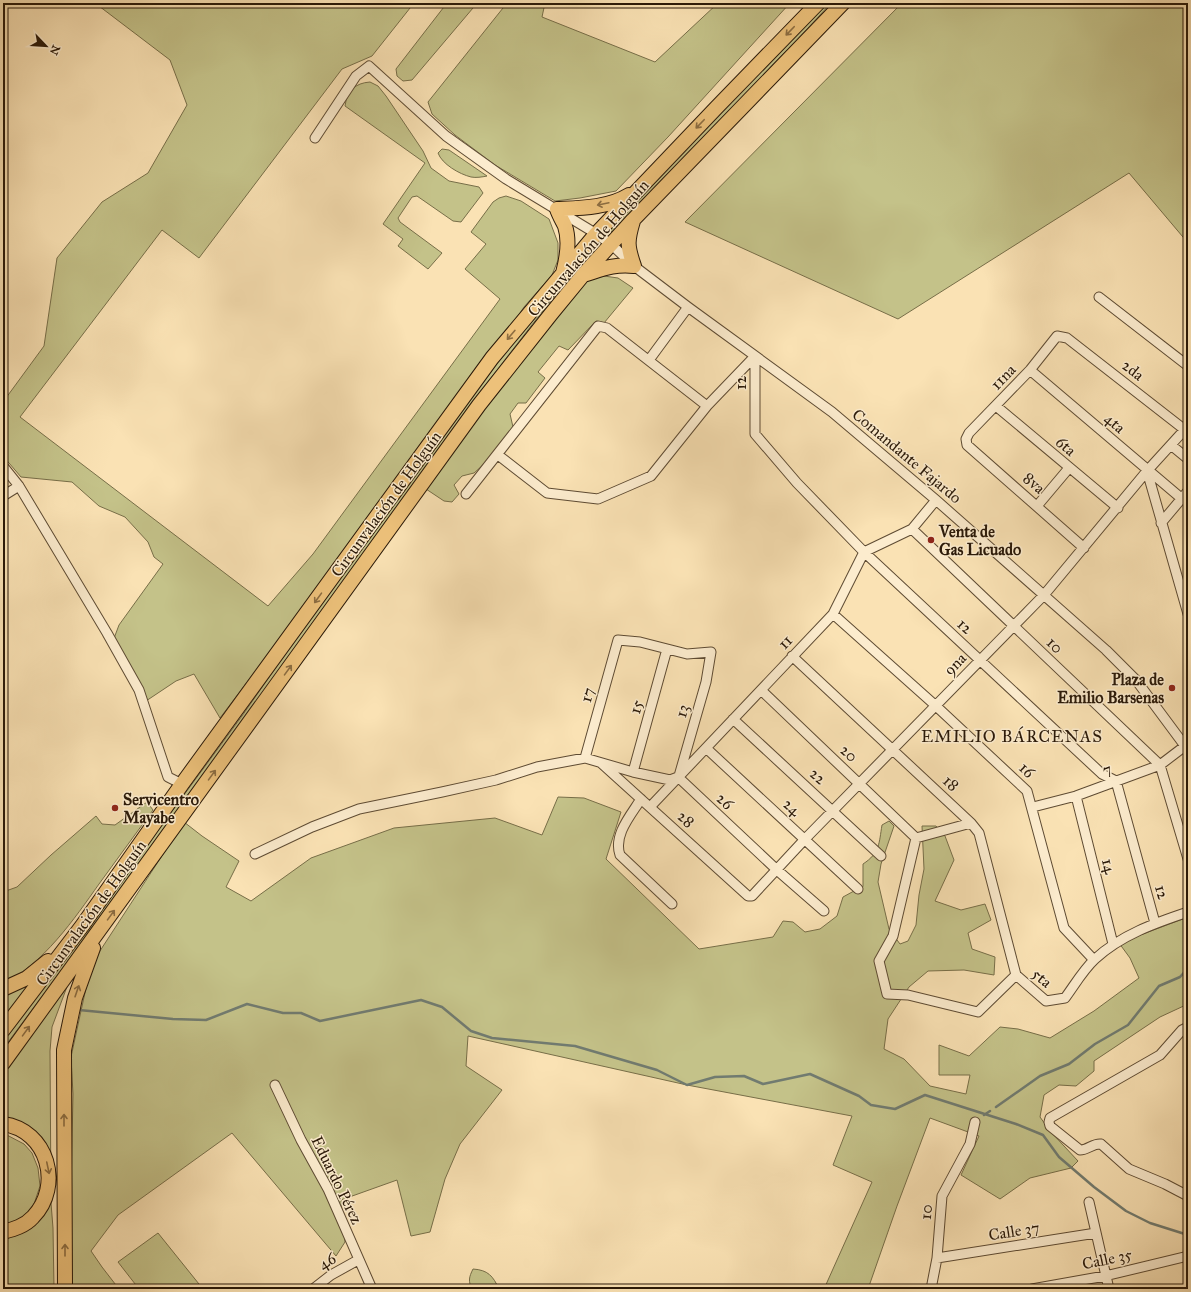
<svg xmlns="http://www.w3.org/2000/svg" width="1191" height="1292" viewBox="0 0 1191 1292" font-family="'IM FELL Great Primer',serif">
<style>
.green{fill:#c4c289;stroke:#776e48}
.lines{fill:none;stroke-linecap:round;stroke-linejoin:round}
.stream{stroke:#717b70;stroke-width:2.5}
.minor-casing{stroke:#5e4b33;stroke-width:11}
.highway-casing{stroke:#2a1908;stroke-width:16}
.minor{stroke:#fcecce;stroke-width:9}
.highway{stroke:#edc17a;stroke-width:14}
.oneway{stroke:#8c6d41}
.poi-dot{fill:#8f2418;stroke:#fcecce;stroke-width:1.5}
.labels{text-anchor:middle;dominant-baseline:central;stroke-width:3;stroke-linejoin:round;paint-order:stroke}
.street-label{font-size:16px;fill:#2a1908;stroke:#fcecce}
.poi-label{font-size:16px;font-weight:bold;fill:#2a1908;stroke:#fcecce;text-anchor:start}
.neighbourhood-label{font-size:17px;letter-spacing:1px;fill:#2a1908;stroke:#fcecce}
</style>
<rect width="100%" height="100%" fill="#fae2b4"/>
<filter id="stains"><feTurbulence type="fractalNoise" baseFrequency=".005" numOctaves="4"/><feColorMatrix values="0 0 0 0 .2 0 0 0 0 .09 0 0 0 0 .02 0 0 0 .5 -.17"/></filter>
<radialGradient id="worn" r=".72"><stop offset=".6" stop-color="#630" stop-opacity="0"/><stop offset="1" stop-color="#630" stop-opacity=".3"/></radialGradient>
<path class="green" d="M 95,3 L 414,3 L 372,56 L 342,69 L 199,258 L 162,230 L 20,417 L 268,606 L 313,554 L 500,299 L 465,269 L 486,244 L 471,232 L 493,202 L 499,198 L 506,196 L 521,201 L 549,219 L 558,243 L 558,260 L 552,275 L 524,307 L 506,334 L 331,571 L 220,718 L 194,674 L 176,681 L 146,701 L 113,641 L 119,625 L 163,564 L 154,557 L 148,542 L 125,517 L 99,506 L 72,482 L 21,477 L 3,456 L 3,402 L 44,346 L 57,258 L 102,202 L 148,173 L 187,105 L 170,60 Z
M 447,3 L 468,3 L 473,8 L 412,80 L 403,81 L 397,76 L 396,69 Z
M 507,3 L 545,3 L 542,17 L 655,62 L 718,3 L 790,3 L 668,137 L 616,191 L 580,198 L 555,201 L 495,165 L 455,135 L 432,114 L 428,102 Z
M 826,3 L 831,3 L 797,40 L 620,223 L 613,231 L 608,233 L 608,228 Z
M 902,3 L 1188,3 L 1188,243 L 1129,173 L 898,319 L 685,222 Z
M 370,82 L 378,86 L 386,96 L 423,151 L 431,168 L 449,181 L 479,187 L 483,193 L 461,222 L 453,221 L 417,196 L 412,197 L 398,218 L 400,222 L 442,253 L 428,269 L 398,246 L 403,239 L 383,224 L 425,163 L 345,106 C 347,91 355,83 370,82 Z
M 442,149 L 449,150 L 487,176 C 482,177 476,178 471,177 C 459,174 442,164 438,153 Z
M 595,244 L 597,246 C 582,262 569,279 555,296 C 494,371 438,450 381,529 C 255,702 131,877 3,1049 L 3,1041 L 242,716 L 332,587 L 503,355 Z
M 604,276 L 618,278 L 633,288 L 604,323 L 596,321 L 568,350 L 559,346 L 538,372 L 545,378 L 526,403 L 518,403 L 510,414 L 513,427 L 483,465 L 474,473 L 462,476 L 454,485 L 459,494 L 452,502 L 444,501 L 423,487 L 547,324 L 588,280 Z
M 558,797 L 584,798 L 621,812 L 606,859 L 699,949 L 773,937 L 783,921 L 793,922 L 805,932 L 820,929 L 837,916 L 843,897 L 854,891 L 861,892 L 863,886 L 863,864 C 880,853 879,843 882,825 L 889,821 L 894,826 L 881,864 L 878,882 L 889,929 L 900,944 L 908,941 L 916,925 L 919,895 L 924,869 L 922,826 L 936,826 L 945,836 L 954,860 L 935,901 L 961,910 L 985,904 L 991,920 L 968,933 L 972,949 L 995,957 L 994,975 L 964,970 L 928,971 L 909,987 L 888,1019 L 884,1049 L 904,1059 L 930,1086 L 966,1094 L 970,1075 L 939,1075 L 939,1045 L 969,1056 L 1000,1027 L 1018,1029 L 1050,1038 L 1094,1011 L 1139,978 L 1130,958 L 1119,943 L 1188,917 L 1188,1004 L 1160,1017 L 1094,1061 L 1094,1071 L 1076,1086 L 1059,1085 L 1044,1095 L 1040,1117 L 1050,1131 L 1078,1161 L 1071,1168 L 1030,1178 L 1000,1199 L 961,1175 L 979,1136 L 930,1118 L 897,1206 L 868,1289 L 824,1289 L 872,1182 L 833,1165 L 852,1116 L 687,1085 L 468,1036 L 466,1066 L 502,1090 L 460,1144 L 445,1179 L 430,1232 L 411,1236 L 397,1180 L 341,1200 L 345,1242 L 336,1256 L 232,1133 L 118,1215 L 91,1251 L 102,1267 L 119,1289 L 69,1289 L 73,1094 L 71,1057 L 86,988 L 96,957 L 184,822 L 202,836 L 239,861 L 226,887 L 251,901 L 311,858 L 394,828 L 495,818 L 542,835 Z
M 147,802 L 153,810 C 135,835 117,859 99,884 C 75,918 42,966 3,983 L 3,892 L 17,887 L 51,855 L 96,816 L 102,824 L 115,825 Z
M 42,973 L 3,1024 L 3,995 Z
M 68,984 L 52,1027 L 50,1051 L 51,1203 L 53,1228 L 54,1289 L 4,1289 L 3,1238 L 38,1217 L 45,1153 L 3,1123 L 3,1069 Z
M 3,1133 L 24,1144 L 32,1153 L 38,1168 L 40,1186 L 34,1204 L 25,1217 L 3,1229 Z
M 158,1233 L 203,1289 L 139,1289 L 118,1262 Z
M 473,1269 C 488,1270 493,1276 499,1289 L 472,1289 C 468,1281 469,1277 473,1269 Z"/>
<g class="lines">
<path class="stream" d="M 79,1010 L 173,1019 L 206,1020 L 247,1004 L 283,1013 L 301,1013 L 320,1021 L 421,1000 L 442,1007 L 471,1031 L 492,1038 L 575,1046 L 657,1070 L 687,1085 L 715,1077 L 744,1076 L 763,1084 L 810,1074 L 859,1096 L 871,1105 L 895,1109 L 925,1095 L 1016,1124 L 1043,1135 L 1059,1157 L 1094,1187 L 1126,1211 L 1150,1223 L 1188,1235
M 996,1107 L 1040,1076 L 1069,1064 L 1095,1044 L 1128,1025 L 1159,986 L 1180,977 L 1188,968
M 984,1115 L 990,1111"/>
<defs>
<path id="minor" d="M 315,138 L 356,76 L 369,66 L 446,136 L 506,179 L 595,233 L 596,234 L 611,244 L 634,266 L 688,307 L 832,412 L 936,500 L 1106,650 L 1136,680 L 1185,746 L 1188,746
M 1099,297 L 1188,366
M 755,356 L 755,434 L 797,483 L 864,552 L 1102,774 L 1116,781 L 1155,923
M 649,360 L 688,307
M 1030,370 L 1181,498
M 996,406 L 1118,508
M 1171,445 L 1188,459
M 498,455 L 547,493 L 598,499 L 651,476 L 707,406 L 755,356
M 3,466 L 19,486 L 107,633 L 139,690 L 168,777 L 182,784
M 1147,471 L 1188,614
M 466,494 L 598,326 L 607,328 L 707,406
M 3,496 L 19,486
M 1037,506 L 1069,468
M 1161,523 L 1188,491
M 912,529 L 1160,765 L 1188,859
M 1084,548 L 967,445 L 966,439 L 969,433 L 1030,370 L 1057,336 L 1067,338 L 1185,430
M 833,614 L 936,706 L 1027,791 L 1064,928 L 1094,960
M 792,656 L 971,823 L 979,833 L 1016,975
M 761,690 L 916,838
M 733,719 L 881,856
M 706,748 L 858,889
M 585,758 L 618,640 L 640,642 L 687,654 L 711,652 L 706,682 L 679,776
M 601,763 L 748,896 L 752,896 L 805,839 L 1044,595 L 1147,471 L 1188,426
M 633,772 L 667,649
M 678,777 L 777,870 L 824,911
M 1076,796 L 1113,944
M 641,799 C 631,815 613,835 620,855 L 672,904
M 650,807 L 833,614 L 864,552 L 912,529 L 936,500
M 1033,807 L 1076,796 L 1160,765 L 1185,746
M 916,838 L 893,936 L 879,961 L 887,994 L 908,995 L 978,1012 L 1016,975
M 916,838 L 971,823
M 255,854 L 312,827 L 359,809 L 442,792 L 496,780 L 537,767 L 585,758 L 633,772 L 670,780 L 678,777
M 1016,975 L 1046,1001 L 1065,998 C 1074,986 1083,970 1095,959 C 1121,935 1155,923 1188,912
M 1188,1027 L 1182,1030 L 1160,1055 L 1050,1118 L 1049,1122 L 1050,1126 L 1080,1150 C 1088,1150 1093,1143 1101,1144 L 1129,1169 L 1165,1184 L 1188,1196
M 275,1085 L 301,1140 L 328,1189 L 372,1289
M 1089,1202 L 1109,1289
M 937,1258 L 1096,1233
M 313,1289 L 331,1275 L 358,1260
M 931,1289 L 937,1258 L 942,1196 L 970,1144 L 975,1122
M 1032,1289 L 1105,1276 L 1188,1256"/>
<path id="highway" d="M 563,273 C 567,258 570,241 565,226 C 562,220 559,215 557,209 C 580,208 608,208 629,195
M 583,275 C 603,269 613,264 634,266 C 627,246 627,241 633,221
M 3,989 L 27,978 L 48,961
M 3,1030 L 82,926 L 182,784 L 492,358 L 596,234 L 717,107 L 818,3
M 3,1063 L 479,405 L 551,314 L 583,275 L 633,220 L 843,3
M 3,1124 C 48,1130 63,1186 33,1217 C 25,1226 14,1229 3,1232
M 65,1289 L 64,1050 L 75,998 L 93,948"/>
</defs>
<use href="#minor" class="minor-casing"/>
<use href="#highway" class="highway-casing"/>
<use href="#minor" class="minor"/>
<use href="#highway" class="highway"/>
</g>
<defs><path id="oneway-shaft" d="M-6 0H5M1.5-3L5.5 0L1.5 3" fill="none" stroke-width="1.6" stroke-linecap="round" stroke-linejoin="round"/></defs>
<g class="oneway">
<use href="#oneway-shaft" transform="translate(790 31) rotate(134)"/>
<use href="#oneway-shaft" transform="translate(700 124) rotate(134)"/>
<use href="#oneway-shaft" transform="translate(603 204) rotate(168)"/>
<use href="#oneway-shaft" transform="translate(511 335) rotate(130)"/>
<use href="#oneway-shaft" transform="translate(318 598) rotate(126)"/>
<use href="#oneway-shaft" transform="translate(288 670) rotate(-54)"/>
<use href="#oneway-shaft" transform="translate(212 775) rotate(-54)"/>
<use href="#oneway-shaft" transform="translate(111 915) rotate(-54)"/>
<use href="#oneway-shaft" transform="translate(77 991) rotate(-71)"/>
<use href="#oneway-shaft" transform="translate(26 1031) rotate(-54)"/>
<use href="#oneway-shaft" transform="translate(64 1120) rotate(-90)"/>
<use href="#oneway-shaft" transform="translate(48 1168) rotate(78)"/>
<use href="#oneway-shaft" transform="translate(65 1250) rotate(-90)"/>
</g>
<g class="poi-dot">
<circle cx="931" cy="540" r="4"/>
<circle cx="1172" cy="688" r="4"/>
<circle cx="115" cy="808" r="4"/>
</g>
<g class="labels">
<g class="street-label">
<text transform="translate(588 248) rotate(-49)">Circunvalación de Holguín</text>
<text transform="translate(1133 370) rotate(38)">2da</text>
<text transform="translate(1003 377) rotate(-46)">11na</text>
<text transform="translate(740 383) rotate(-90)">12</text>
<text transform="translate(1115 423) rotate(41)">4ta</text>
<text transform="translate(1066 446) rotate(41)">6ta</text>
<text transform="translate(907 456) rotate(40)">Comandante Fajardo</text>
<text transform="translate(1034 483) rotate(41)">8va</text>
<text transform="translate(386 504) rotate(-54)">Circunvalación de Holguín</text>
<text transform="translate(965 626) rotate(43)">12</text>
<text transform="translate(785 642) rotate(-47)">11</text>
<text transform="translate(1055 645) rotate(44)">10</text>
<text transform="translate(955 664) rotate(-46)">9na</text>
<text transform="translate(587 695) rotate(-75)">17</text>
<text transform="translate(636 707) rotate(-74)">15</text>
<text transform="translate(682 711) rotate(-74)">13</text>
<text transform="translate(849 753) rotate(43)">20</text>
<text transform="translate(1107 769) rotate(-20)">7</text>
<text transform="translate(1027 770) rotate(43)">16</text>
<text transform="translate(818 776) rotate(43)">22</text>
<text transform="translate(951 783) rotate(43)">18</text>
<text transform="translate(725 801) rotate(43)">26</text>
<text transform="translate(792 807) rotate(43)">24</text>
<text transform="translate(686 819) rotate(42)">28</text>
<text transform="translate(1109 866) rotate(76)">14</text>
<text transform="translate(1162 892) rotate(74)">12</text>
<text transform="translate(91 913) rotate(-54)">Circunvalación de Holguín</text>
<text transform="translate(1042 978) rotate(40)">5ta</text>
<text transform="translate(337 1180) rotate(64)">Eduardo Pérez</text>
<text transform="translate(926 1212) rotate(-85)">10</text>
<text transform="translate(1014 1231) rotate(-9)">Calle 37</text>
<text transform="translate(1107 1259) rotate(-12)">Calle 35</text>
<text transform="translate(327 1261) rotate(-32)">46</text>
</g>
<g class="poi-label">
<text x="939" y="531">Venta de<tspan x="939" dy="18">Gas Licuado</tspan></text>
<text x="1164" y="679" text-anchor="end">Plaza de<tspan x="1164" dy="18">Emilio Barsenas</tspan></text>
<text x="123" y="799">Servicentro<tspan x="123" dy="18">Mayabe</tspan></text>
</g>
<g class="neighbourhood-label">
<text x="1012" y="736">EMILIO BÁRCENAS</text>
</g>
</g>
<rect width="1191" height="1292" fill="none" stroke="#fae2b4" stroke-width="16"/>
<rect x="4" y="4" width="1183" height="1284" fill="none" stroke="#2a1908" stroke-width="2"/>
<rect x="8" y="8" width="1175" height="1276" fill="none" stroke="#2a1908"/>
<g transform="translate(46 46) rotate(115)" stroke="#fcecce" stroke-width="3" paint-order="stroke">
<path d="M0-3L7 15L0 10L-7 15Z" fill="#2a1908"/>
<text y="-6" font-size="11" font-weight="bold" text-anchor="middle" fill="#2a1908">N</text>
</g>
<rect width="100%" height="100%" filter="url(#stains)"/>
<rect width="100%" height="100%" fill="url(#worn)"/>
</svg>
